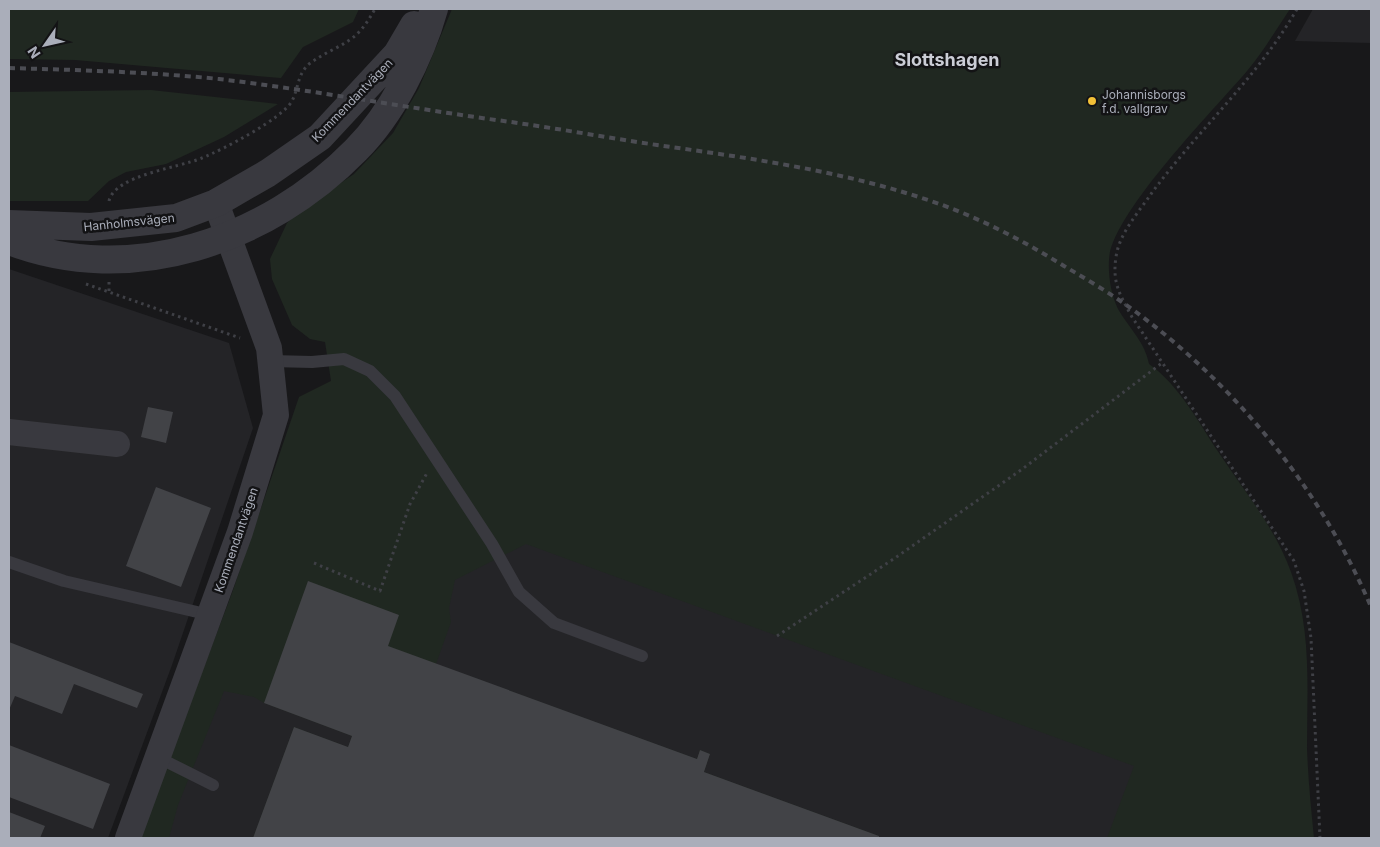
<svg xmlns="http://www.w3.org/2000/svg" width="1380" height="847" viewBox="0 0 1380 847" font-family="Inter,sans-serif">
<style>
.built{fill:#242427}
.green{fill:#202821}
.building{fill:#424347}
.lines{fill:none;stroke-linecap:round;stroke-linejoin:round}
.path{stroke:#3f4046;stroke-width:3;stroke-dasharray:2.5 4;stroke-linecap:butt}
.service{stroke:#39393f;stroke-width:12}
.minor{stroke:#39393f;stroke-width:26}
.tertiary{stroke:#39393f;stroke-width:28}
.rail{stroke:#4c4d54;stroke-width:4;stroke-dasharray:6 5;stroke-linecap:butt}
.poi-dot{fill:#f2c137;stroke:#131315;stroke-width:2}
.labels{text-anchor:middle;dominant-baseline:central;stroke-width:5;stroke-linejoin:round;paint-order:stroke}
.poi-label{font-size:12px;fill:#aaaeba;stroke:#131315;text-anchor:start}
.street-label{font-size:12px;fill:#aaaeba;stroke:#131315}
.district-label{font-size:18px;font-weight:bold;fill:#cbcdd6;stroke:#131315}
</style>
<rect width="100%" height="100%" fill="#18181a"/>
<path class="built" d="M 1313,9 L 1371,9 L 1371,43 L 1295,41 Z
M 9,269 L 229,343 L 253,428 L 172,665 L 108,838 L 9,838 Z
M 414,490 L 1148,756 L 1119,838 L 162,838 L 221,681 Z"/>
<path class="green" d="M 9,9 L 359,9 L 353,22 L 303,47 L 281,78 L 75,60 L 9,59 Z
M 452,9 L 1290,9 C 1276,30 1263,52 1247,71 C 1215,109 1110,215 1109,260 C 1108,275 1111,295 1118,309 C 1129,328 1145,342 1149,364 C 1180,386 1198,422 1219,453 C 1244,491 1276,529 1291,572 C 1312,630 1307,688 1307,748 C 1308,778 1311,808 1314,838 L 1107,838 L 1134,766 L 526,544 L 455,580 L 449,608 L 451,622 L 436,664 L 697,759 L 700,750 L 710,754 L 704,772 L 879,836 L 879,838 L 253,838 L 294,727 L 348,747 L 352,736 L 264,703 L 254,697 L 224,691 L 178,805 L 169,838 L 139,838 L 232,593 L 299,397 L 331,381 L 325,342 L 310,339 L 292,325 L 272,279 L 270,259 L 287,223 L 302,209 L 354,174 L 393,133 L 419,88 Z
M 151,90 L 278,104 L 224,137 L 166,164 L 126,172 L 109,181 L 88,201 L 9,201 L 9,92 Z"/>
<path class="building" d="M 148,407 L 173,412 L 166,443 L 141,437 Z
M 156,487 L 211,508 L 181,587 L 126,566 Z
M 308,581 L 399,615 L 388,646 L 697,759 L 700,750 L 710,754 L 704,772 L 879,836 L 879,838 L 253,838 L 294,727 L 348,747 L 352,736 L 264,703 Z
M 9,642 L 143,694 L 137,708 L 74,684 L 62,714 L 15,696 L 9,710 Z
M 9,745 L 110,784 L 93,829 L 9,797 Z
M 9,812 L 45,826 L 40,838 L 9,838 Z"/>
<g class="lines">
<path class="path" d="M 1297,9 C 1258,77 1197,131 1151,194 C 1138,213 1119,234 1116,257 C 1112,283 1120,295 1132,317 L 1294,561 L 1304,591 L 1311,638 L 1320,838
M 109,201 C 115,175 178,168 202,158 C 222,150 282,119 292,101 C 299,87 297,75 309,64 C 322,54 336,49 348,41 C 361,33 368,21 375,9
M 86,284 L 240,338
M 109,291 L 109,282
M 314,563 L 380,591 L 410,504 L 427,473
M 777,636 L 895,558 L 1021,470 L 1162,363"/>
<path class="service" d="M 271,361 L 312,362 L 344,359 L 370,371 L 395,396 L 492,544 L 519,592 L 554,623 L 642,656
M 9,562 L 64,581 L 210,615
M 157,757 L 213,785"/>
<path class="minor" d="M 9,432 L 117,444
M 128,838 L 240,532 L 276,415 L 269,348 L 216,203"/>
<path class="tertiary" d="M 9,224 L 91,227 L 176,218 L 216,203 L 268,173 L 320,137 L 397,54 L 414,25
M 9,241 C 131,288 267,241 356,150 C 392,114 420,58 434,9"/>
<path class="rail" d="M 9,68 C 79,70 149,72 219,79 C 311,90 403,107 496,120 C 550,127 603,137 657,145 C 749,158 843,171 931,201 C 978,217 1022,240 1064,266 C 1088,280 1113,295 1136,312 C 1237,387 1322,491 1371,607"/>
</g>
<circle class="poi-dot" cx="1092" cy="101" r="5"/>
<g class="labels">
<g class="poi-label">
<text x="1102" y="94">Johannisborgs<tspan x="1102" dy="14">f.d. vallgrav</tspan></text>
</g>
<g class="street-label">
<text transform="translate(352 100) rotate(-46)">Kommendantvägen</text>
<text transform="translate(129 222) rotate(-6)">Hanholmsvägen</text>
<text transform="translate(236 540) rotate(-71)">Kommendantvägen</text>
</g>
<g class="district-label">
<text x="947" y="59">Slottshagen</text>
</g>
</g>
<rect width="1380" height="847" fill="none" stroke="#aaaeba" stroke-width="20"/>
<g transform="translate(45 45) rotate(236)" stroke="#131315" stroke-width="4" paint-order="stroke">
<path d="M0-4L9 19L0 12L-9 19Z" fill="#aaaeba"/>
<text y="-8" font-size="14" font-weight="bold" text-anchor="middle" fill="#aaaeba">N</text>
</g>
</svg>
